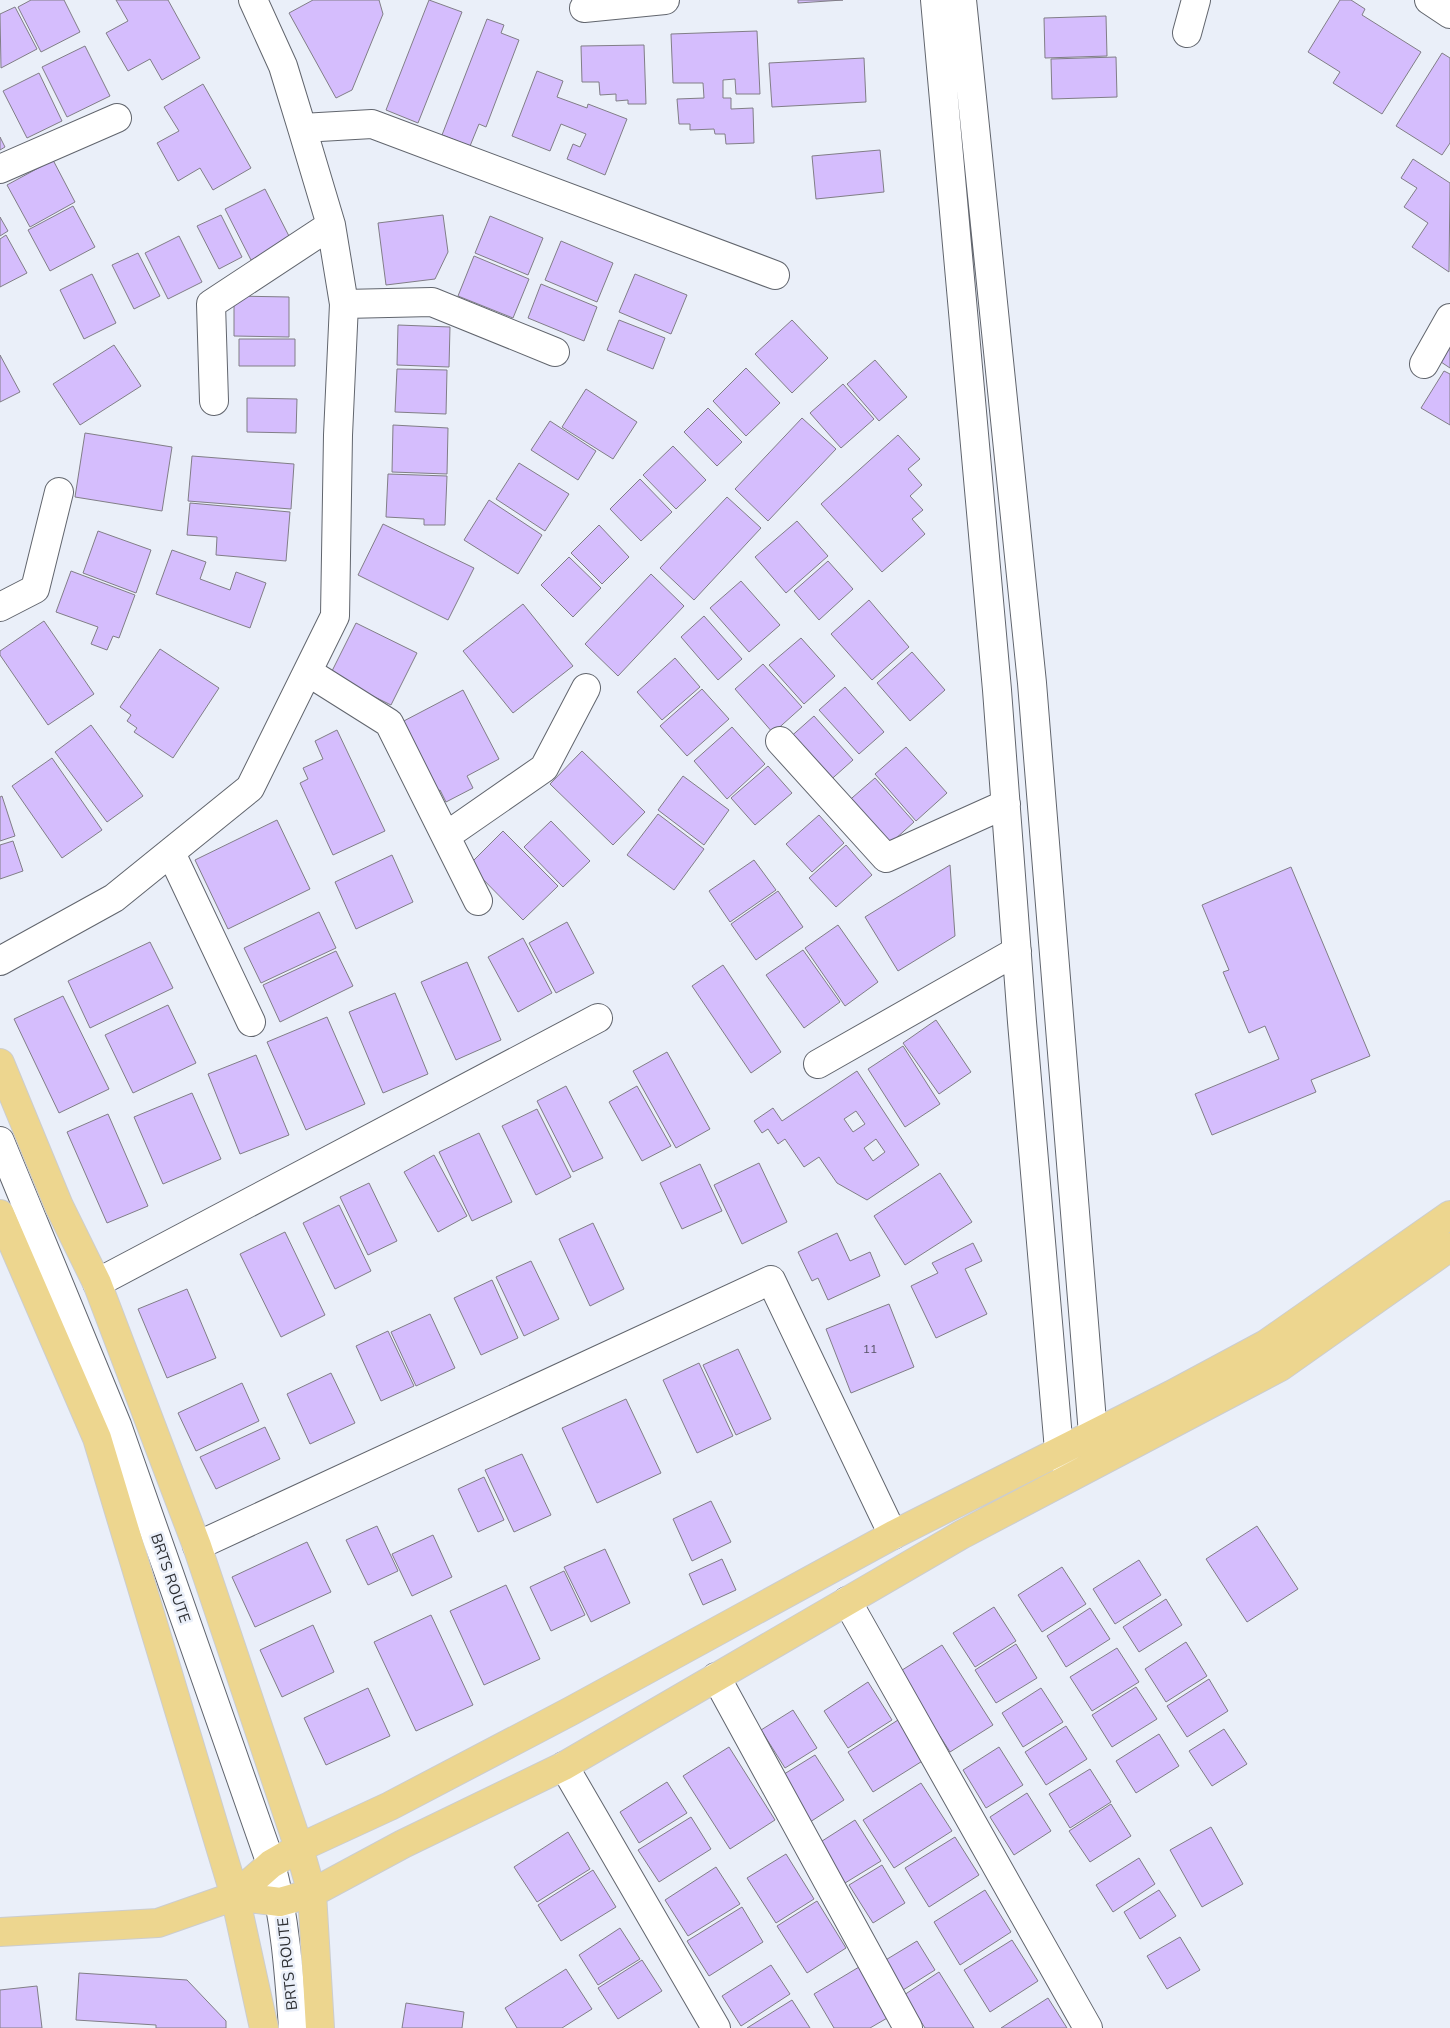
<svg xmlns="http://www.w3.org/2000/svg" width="1450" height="2028" viewBox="0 0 1450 2028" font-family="Mulish,sans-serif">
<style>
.building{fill:#d5bdfd;stroke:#817e87;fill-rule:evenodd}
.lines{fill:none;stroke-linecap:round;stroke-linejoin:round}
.minor-casing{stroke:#61656d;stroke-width:30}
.major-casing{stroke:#cccdce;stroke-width:30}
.minor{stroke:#fff;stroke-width:28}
.major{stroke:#edd68f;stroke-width:28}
.labels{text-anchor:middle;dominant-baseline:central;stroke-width:5;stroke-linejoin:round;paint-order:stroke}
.number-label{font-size:12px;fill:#565265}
.street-label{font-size:15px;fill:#2c2e32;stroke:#eaeff9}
</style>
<rect width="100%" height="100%" fill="#eaeff9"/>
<path class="building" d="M 31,0 L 64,0 L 80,32 L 41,52 L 18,7 Z
M 116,0 L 168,0 L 200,58 L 162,80 L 150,59 L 128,71 L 106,33 L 128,21 Z
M 313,0 L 379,0 L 383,14 L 352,90 L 336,98 L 289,13 Z
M 429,0 L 462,12 L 418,123 L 386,110 Z
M 798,0 L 843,0 L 798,3 Z
M 1340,0 L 1351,0 L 1365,9 L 1362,15 L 1421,52 L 1382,114 L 1333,83 L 1340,72 L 1308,52 Z
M 15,7 L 37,49 L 1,68 L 0,14 Z
M 1106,16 L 1107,56 L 1045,58 L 1044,18 Z
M 487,19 L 504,25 L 501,33 L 519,40 L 486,127 L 479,124 L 470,146 L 442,135 Z
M 757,31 L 760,94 L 736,94 L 735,79 L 723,80 L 723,98 L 731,98 L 731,109 L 753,108 L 754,143 L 726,144 L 725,134 L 715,134 L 714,129 L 690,130 L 690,124 L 679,124 L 677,99 L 704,98 L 703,83 L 673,83 L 671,34 Z
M 644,45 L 646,104 L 628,104 L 628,100 L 616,101 L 616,94 L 600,95 L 599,82 L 582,82 L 581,46 Z
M 85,46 L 110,96 L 67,117 L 42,67 Z
M 1442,53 L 1450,58 L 1450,143 L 1442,155 L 1396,126 Z
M 1116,57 L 1117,97 L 1052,99 L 1051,59 Z
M 864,58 L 866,102 L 772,107 L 769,63 Z
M 537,71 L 563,81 L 557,97 L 587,108 L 588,104 L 627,119 L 605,175 L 567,159 L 573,144 L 580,147 L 586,134 L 561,124 L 550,151 L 512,136 Z
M 39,73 L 62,121 L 27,138 L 3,91 Z
M 203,84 L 251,168 L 213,190 L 200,168 L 178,181 L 157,143 L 179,131 L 164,107 Z
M 0,137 L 5,147 L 0,150 Z
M 880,150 L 884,192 L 816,199 L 812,156 Z
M 1413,159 L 1450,183 L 1449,272 L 1412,247 L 1428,223 L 1404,207 L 1417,188 L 1401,178 Z
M 53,160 L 75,202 L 30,227 L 7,185 Z
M 265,189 L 291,240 L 251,260 L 225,209 Z
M 73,206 L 95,247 L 50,271 L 28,230 Z
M 221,215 L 242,257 L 219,269 L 197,226 Z
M 443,215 L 448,252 L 435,279 L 386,285 L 378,223 Z
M 490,216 L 543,238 L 528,275 L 475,253 Z
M 0,217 L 8,231 L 0,236 Z
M 6,235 L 27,273 L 0,287 L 0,239 Z
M 179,236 L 202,282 L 168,299 L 145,253 Z
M 561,241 L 613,263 L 597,302 L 545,280 Z
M 138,253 L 160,296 L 134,309 L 112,265 Z
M 474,256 L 529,279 L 513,318 L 458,296 Z
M 92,274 L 116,323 L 84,339 L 60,290 Z
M 635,274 L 687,295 L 671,334 L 619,312 Z
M 541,284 L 597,307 L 584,341 L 528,318 Z
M 234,296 L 289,297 L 289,337 L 234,336 Z
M 619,320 L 665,338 L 653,369 L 607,350 Z
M 792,320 L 828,358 L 792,393 L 755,354 Z
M 398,325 L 450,327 L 449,367 L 397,365 Z
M 239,339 L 295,339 L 295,366 L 239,366 Z
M 1450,340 L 1450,368 L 1438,360 Z
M 114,345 L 141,386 L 80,425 L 53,384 Z
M 0,355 L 20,392 L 0,402 Z
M 875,360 L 907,397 L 879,421 L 847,384 Z
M 746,368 L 780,403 L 746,436 L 713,401 Z
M 397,369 L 447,370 L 446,414 L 395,412 Z
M 1444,371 L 1450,374 L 1450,425 L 1421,408 Z
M 843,384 L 874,419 L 841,448 L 810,413 Z
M 586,389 L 637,422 L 613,459 L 562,427 Z
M 247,398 L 297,399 L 296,433 L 247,432 Z
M 708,408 L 742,442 L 717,466 L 684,432 Z
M 802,418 L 836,449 L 768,521 L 735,489 Z
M 550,421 L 596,451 L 578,480 L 531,450 Z
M 393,425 L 448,428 L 447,474 L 392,472 Z
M 85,433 L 172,447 L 162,511 L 75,497 Z
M 898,435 L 920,459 L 908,469 L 922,485 L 910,496 L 923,510 L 912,519 L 925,534 L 882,572 L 821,504 Z
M 673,446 L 706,480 L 676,509 L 643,475 Z
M 192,456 L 294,464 L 291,509 L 188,501 Z
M 519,463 L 569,494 L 545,531 L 496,499 Z
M 388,474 L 447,476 L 445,525 L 424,525 L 424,519 L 386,517 Z
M 640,479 L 672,512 L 641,541 L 610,509 Z
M 727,497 L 761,528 L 694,600 L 660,568 Z
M 489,500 L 542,535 L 518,574 L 464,540 Z
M 190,503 L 290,512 L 286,561 L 216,555 L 217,537 L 187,535 Z
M 797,521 L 828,556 L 786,593 L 755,557 Z
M 383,524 L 474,568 L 448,620 L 358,575 Z
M 599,525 L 629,557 L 602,584 L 571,553 Z
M 98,531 L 151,550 L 136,593 L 83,573 Z
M 172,550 L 206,562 L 200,579 L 230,590 L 236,572 L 266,583 L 250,628 L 156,594 Z
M 569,557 L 601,588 L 573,617 L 541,585 Z
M 828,561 L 853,589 L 819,620 L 794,591 Z
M 71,571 L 135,595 L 119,638 L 113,636 L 107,650 L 91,644 L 98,627 L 56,612 Z
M 651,574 L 684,606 L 618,676 L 585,644 Z
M 741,581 L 780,625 L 749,652 L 710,608 Z
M 869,600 L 909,647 L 872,680 L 831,634 Z
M 523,604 L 573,666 L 513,713 L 463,651 Z
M 704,616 L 742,659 L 718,680 L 681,637 Z
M 44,621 L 94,694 L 48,725 L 0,655 L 0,651 Z
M 356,623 L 417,653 L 391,705 L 330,675 Z
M 801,638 L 835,676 L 804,704 L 769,665 Z
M 160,649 L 219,688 L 173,758 L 134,732 L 137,728 L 127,721 L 131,715 L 120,707 Z
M 912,652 L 945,690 L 910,721 L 877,683 Z
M 675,658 L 700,687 L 662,720 L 637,692 Z
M 763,664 L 802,707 L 773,733 L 735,689 Z
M 845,687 L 884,732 L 859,754 L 819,710 Z
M 702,689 L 729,719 L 687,756 L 660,726 Z
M 463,690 L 499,759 L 467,776 L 473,788 L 446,802 L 440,790 L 436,792 L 400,723 Z
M 814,716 L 853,760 L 826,784 L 787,740 Z
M 91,725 L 143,796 L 107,822 L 55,752 Z
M 732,727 L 765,764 L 727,799 L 694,761 Z
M 337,730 L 385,831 L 333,855 L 300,783 L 308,779 L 303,768 L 323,759 L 315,741 Z
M 906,747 L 947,793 L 916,821 L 875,774 Z
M 582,751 L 645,812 L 613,845 L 550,784 Z
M 52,758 L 102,830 L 62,858 L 12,786 Z
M 768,766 L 792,793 L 755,825 L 731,798 Z
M 683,776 L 729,810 L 704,845 L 658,810 Z
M 875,778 L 914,822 L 884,849 L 845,804 Z
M 2,796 L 15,836 L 0,841 L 0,797 Z
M 658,814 L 704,849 L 674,890 L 627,855 Z
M 819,815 L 844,843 L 812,872 L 786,844 Z
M 277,820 L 310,889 L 228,929 L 195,860 Z
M 551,821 L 590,861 L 563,887 L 524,847 Z
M 503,831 L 558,886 L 523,920 L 469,865 Z
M 13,841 L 23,871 L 0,879 L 0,845 Z
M 846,845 L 872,875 L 836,907 L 809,878 Z
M 392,855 L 413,902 L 356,929 L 335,882 Z
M 754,860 L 776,890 L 730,922 L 709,891 Z
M 950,865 L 955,936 L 898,971 L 865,917 Z
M 1291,867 L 1370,1056 L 1311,1080 L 1316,1092 L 1212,1135 L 1195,1094 L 1279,1059 L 1265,1026 L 1249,1033 L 1223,972 L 1229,970 L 1202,905 Z
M 778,891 L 803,927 L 756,960 L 731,924 Z
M 319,912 L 336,948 L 261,983 L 244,948 Z
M 567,922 L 594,973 L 556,993 L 529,943 Z
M 838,925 L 878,982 L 845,1006 L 805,948 Z
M 523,938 L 552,993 L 518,1012 L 488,957 Z
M 150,942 L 173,988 L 90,1028 L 68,981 Z
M 803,950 L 840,1002 L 804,1028 L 766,975 Z
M 336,951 L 353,986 L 280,1022 L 263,985 Z
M 467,962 L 501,1040 L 456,1060 L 421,982 Z
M 723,965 L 781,1052 L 751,1073 L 692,986 Z
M 395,993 L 428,1074 L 383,1093 L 349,1012 Z
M 63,996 L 109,1089 L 59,1113 L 14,1019 Z
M 168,1005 L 196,1063 L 133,1093 L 105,1035 Z
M 327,1017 L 365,1104 L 306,1130 L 267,1042 Z
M 936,1020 L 971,1072 L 939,1094 L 903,1043 Z
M 903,1046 L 940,1104 L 905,1127 L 868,1069 Z
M 667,1052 L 710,1129 L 676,1148 L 633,1071 Z
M 256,1055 L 289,1135 L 240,1154 L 208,1074 Z
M 857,1071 L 919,1165 L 867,1200 L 837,1183 L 819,1157 L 804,1167 L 785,1139 L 778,1144 L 768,1129 L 762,1133 L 754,1121 L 773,1108 L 782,1121 ZM 856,1111 L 865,1124 L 853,1132 L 844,1119 ZM 876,1139 L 885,1152 L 873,1161 L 864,1148 Z
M 566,1086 L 603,1158 L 573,1172 L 537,1101 Z
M 637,1086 L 671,1146 L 642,1161 L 609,1102 Z
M 192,1093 L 221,1159 L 163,1184 L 134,1117 Z
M 537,1109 L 571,1177 L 536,1195 L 502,1126 Z
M 108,1114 L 148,1206 L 107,1223 L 67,1132 Z
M 479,1133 L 512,1202 L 472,1221 L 439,1152 Z
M 434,1155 L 467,1216 L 438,1232 L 404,1172 Z
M 759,1163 L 787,1222 L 742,1244 L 714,1185 Z
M 700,1164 L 722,1211 L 682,1229 L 660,1183 Z
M 940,1173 L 972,1222 L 905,1265 L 874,1216 Z
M 369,1183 L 397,1241 L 368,1255 L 340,1197 Z
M 339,1205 L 371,1271 L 335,1289 L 303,1223 Z
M 593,1223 L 624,1289 L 590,1306 L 559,1239 Z
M 285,1232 L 325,1315 L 281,1337 L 240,1254 Z
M 837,1233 L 850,1261 L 870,1252 L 880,1276 L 828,1300 L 818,1278 L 812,1281 L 798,1252 Z
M 973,1243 L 982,1261 L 965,1269 L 987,1314 L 936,1338 L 911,1286 L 938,1273 L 932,1263 Z
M 531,1261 L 559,1319 L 524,1336 L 496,1277 Z
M 492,1280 L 518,1338 L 481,1355 L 454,1298 Z
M 187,1289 L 216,1358 L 167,1378 L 138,1309 Z
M 889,1304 L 914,1367 L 851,1393 L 826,1329 Z
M 430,1314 L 455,1368 L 416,1386 L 391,1332 Z
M 388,1331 L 414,1386 L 381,1401 L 356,1346 Z
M 738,1349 L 771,1419 L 736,1435 L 703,1365 Z
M 699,1363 L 733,1436 L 697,1453 L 663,1380 Z
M 331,1373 L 355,1423 L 310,1444 L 287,1394 Z
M 242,1383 L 259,1421 L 196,1451 L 178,1413 Z
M 626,1399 L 661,1473 L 597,1503 L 562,1428 Z
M 265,1427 L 280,1459 L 216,1489 L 200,1457 Z
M 522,1454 L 551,1515 L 514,1532 L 485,1470 Z
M 484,1477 L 504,1520 L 478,1532 L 458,1489 Z
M 711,1501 L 731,1542 L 692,1561 L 673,1519 Z
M 377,1526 L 398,1571 L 368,1585 L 346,1540 Z
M 1257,1526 L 1298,1589 L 1247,1622 L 1206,1559 Z
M 433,1535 L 452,1577 L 412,1596 L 392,1554 Z
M 307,1542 L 331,1592 L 255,1627 L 232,1577 Z
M 605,1549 L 630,1603 L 591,1622 L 564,1567 Z
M 722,1559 L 736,1590 L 703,1605 L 689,1574 Z
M 1139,1560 L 1161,1595 L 1115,1624 L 1093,1589 Z
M 1062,1567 L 1086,1604 L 1042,1632 L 1018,1595 Z
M 564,1571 L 585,1615 L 551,1631 L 530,1587 Z
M 506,1585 L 540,1659 L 484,1685 L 450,1611 Z
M 1166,1599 L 1182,1625 L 1139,1652 L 1123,1627 Z
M 994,1607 L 1016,1641 L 975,1667 L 953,1633 Z
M 1090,1608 L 1110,1639 L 1066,1667 L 1047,1636 Z
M 431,1615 L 473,1705 L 416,1731 L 374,1642 Z
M 313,1625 L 334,1672 L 282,1697 L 260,1650 Z
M 1186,1642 L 1207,1676 L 1166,1702 L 1145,1669 Z
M 1016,1644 L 1037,1678 L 996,1703 L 975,1670 Z
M 942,1645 L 993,1725 L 950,1752 L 899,1672 Z
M 1117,1648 L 1139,1682 L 1092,1711 L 1070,1677 Z
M 1209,1679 L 1228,1711 L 1187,1737 L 1167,1706 Z
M 868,1682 L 892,1720 L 848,1748 L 824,1711 Z
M 1136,1687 L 1157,1719 L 1112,1747 L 1092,1715 Z
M 368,1688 L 390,1736 L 326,1765 L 304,1718 Z
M 1041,1688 L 1063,1722 L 1023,1747 L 1002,1713 Z
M 793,1710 L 817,1748 L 785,1768 L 761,1730 Z
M 898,1720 L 924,1760 L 873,1792 L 848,1752 Z
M 1066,1726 L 1087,1759 L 1046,1785 L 1025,1752 Z
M 1224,1729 L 1247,1764 L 1212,1786 L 1189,1751 Z
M 1159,1734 L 1179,1766 L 1136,1793 L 1116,1761 Z
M 729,1747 L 775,1820 L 730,1849 L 683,1776 Z
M 999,1747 L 1023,1785 L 986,1808 L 963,1770 Z
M 815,1755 L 844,1800 L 810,1822 L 781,1776 Z
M 1090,1769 L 1111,1802 L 1070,1828 L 1049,1794 Z
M 667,1782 L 687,1813 L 639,1843 L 620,1812 Z
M 921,1783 L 952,1831 L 894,1868 L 863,1820 Z
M 1027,1793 L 1051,1831 L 1014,1855 L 990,1817 Z
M 1111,1804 L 1131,1836 L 1090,1862 L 1069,1831 Z
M 691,1817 L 711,1849 L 659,1882 L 638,1850 Z
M 855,1820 L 881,1861 L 845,1883 L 819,1843 Z
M 1211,1827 L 1243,1884 L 1202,1907 L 1170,1850 Z
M 568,1832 L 590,1869 L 537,1902 L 514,1867 Z
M 955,1837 L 979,1875 L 929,1907 L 905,1868 Z
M 786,1854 L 814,1899 L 776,1923 L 747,1878 Z
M 1139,1858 L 1155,1884 L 1113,1912 L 1096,1885 Z
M 882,1865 L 905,1903 L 873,1923 L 849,1885 Z
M 716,1867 L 740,1904 L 688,1936 L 665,1900 Z
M 593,1870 L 616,1907 L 561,1941 L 538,1905 Z
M 985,1890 L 1011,1932 L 960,1965 L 934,1922 Z
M 1159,1890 L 1176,1916 L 1140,1939 L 1124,1912 Z
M 817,1901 L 846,1948 L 807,1973 L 777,1926 Z
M 742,1907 L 763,1942 L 709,1976 L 687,1941 Z
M 620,1928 L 640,1959 L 598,1985 L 579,1955 Z
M 1180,1937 L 1200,1970 L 1167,1989 L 1147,1956 Z
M 1012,1940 L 1038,1981 L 990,2012 L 964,1970 Z
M 917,1941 L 935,1970 L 903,1990 L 884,1961 Z
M 642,1960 L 662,1991 L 618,2019 L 598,1988 Z
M 771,1965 L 790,1994 L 741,2026 L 722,1996 Z
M 859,1967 L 889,2017 L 870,2028 L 834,2028 L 814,1994 Z
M 566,1969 L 592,2009 L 562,2028 L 517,2028 L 505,2008 Z
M 939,1972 L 974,2028 L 925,2028 L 904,1995 Z
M 79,1973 L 187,1980 L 226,2021 L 226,2028 L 156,2028 L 156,2025 L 76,2020 Z
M 37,1986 L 42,2028 L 0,2028 L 0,1990 Z
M 1048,1998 L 1067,2028 L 1001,2028 Z
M 792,2000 L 810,2028 L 747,2028 Z
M 406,2003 L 464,2012 L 462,2028 L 402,2028 Z"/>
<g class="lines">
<defs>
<path id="minor" d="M 935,0 L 997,690 L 1022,1022 L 1059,1450 L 1069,1471
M 962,0 L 1032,683 L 1093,1434 L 1103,1456
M 1429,0 L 1450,14
M 584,8 L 665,0
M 1187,33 L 1196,0
M 302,128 L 372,124 L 775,275
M 0,169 L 117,118
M 344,304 L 432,302 L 555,352
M 1424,364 L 1450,318
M 214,401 L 211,304 L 331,225
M 0,607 L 35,589 L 59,492
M 308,672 L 389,723 L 478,901
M 780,741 L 886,858 L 1006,804
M 446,836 L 544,768 L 586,688
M 171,853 L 251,1022
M 0,961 L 114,898 L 250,788 L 335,616 L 338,435 L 344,304 L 331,225 L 302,128 L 283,66 L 253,0
M 818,1064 L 1017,951
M 0,1141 L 117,1425 L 271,1864 C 285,1918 289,1972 293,2028
M 97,1283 L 598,1018
M 197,1546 L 771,1280 L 893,1535
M 847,1601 L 1088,2028
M 716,1677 L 908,2028
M 564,1766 L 716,2028"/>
<path id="major" d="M 0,1063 L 59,1206 L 97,1283 L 197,1546 L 299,1848 L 312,1893 L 320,2028
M 0,1214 L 97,1438 L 235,1896 L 264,2028
M 235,1896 L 280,1902 L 312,1893 L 403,1844 L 564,1766 L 961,1535 L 1280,1367 L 1450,1247
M 0,1932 L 158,1923 L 235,1896 L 271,1864 L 299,1848 L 390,1806 L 571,1711 L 893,1535 L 1171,1395 L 1266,1344 L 1450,1215"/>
</defs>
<use href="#minor" class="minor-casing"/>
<use href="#major" class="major-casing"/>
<use href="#minor" class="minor"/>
<use href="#major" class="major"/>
</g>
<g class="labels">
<g class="number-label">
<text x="870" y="1348">11</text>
</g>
<g class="street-label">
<text transform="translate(171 1578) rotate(71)">BRTS ROUTE</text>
<text transform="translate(287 1964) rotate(-96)">BRTS ROUTE</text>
</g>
</g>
</svg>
